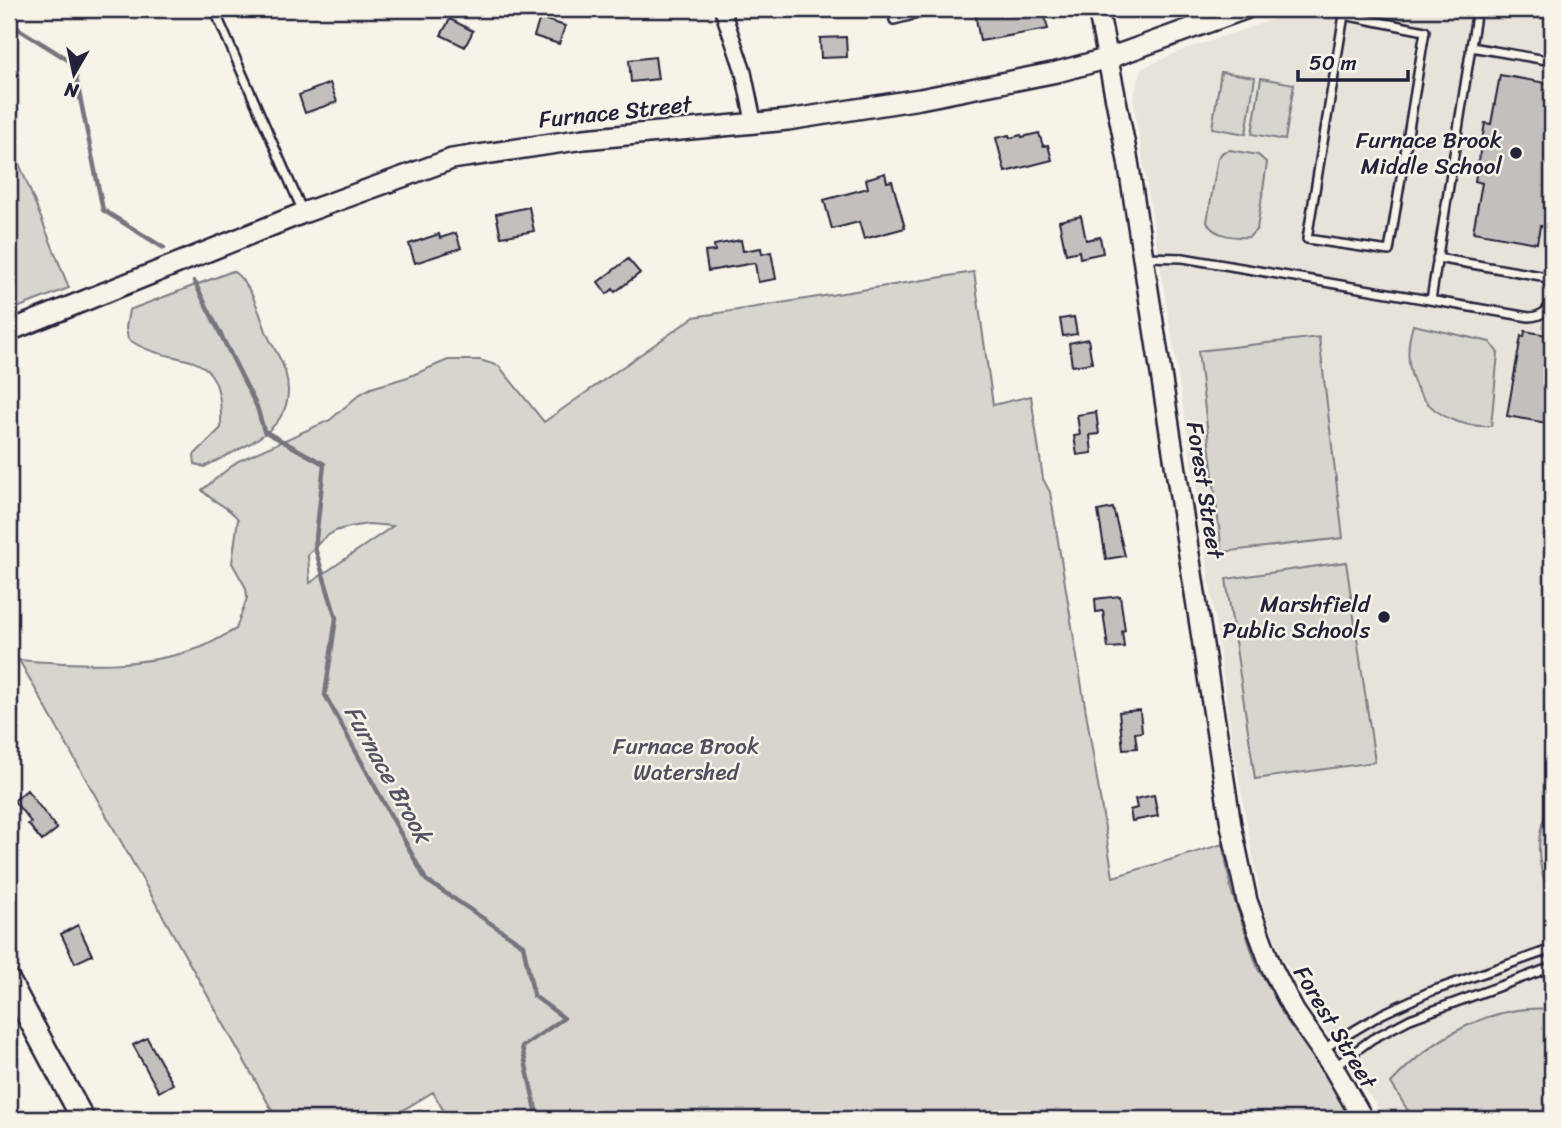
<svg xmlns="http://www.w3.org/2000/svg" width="1561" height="1128" viewBox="0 0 1561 1128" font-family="Sriracha,sans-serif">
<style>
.built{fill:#e7e3db}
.green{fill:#d8d5cf;stroke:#7d7c85;stroke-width:2;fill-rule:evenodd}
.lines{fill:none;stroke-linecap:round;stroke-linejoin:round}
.stream{stroke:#76747f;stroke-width:4.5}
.building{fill:#c2bfbd;stroke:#22223b;stroke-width:2}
.lane-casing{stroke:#22223b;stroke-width:12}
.street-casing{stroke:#22223b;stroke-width:19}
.secondary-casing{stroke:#22223b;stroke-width:24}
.primary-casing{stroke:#22223b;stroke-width:26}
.lane{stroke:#f7f3e8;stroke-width:7}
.street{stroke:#f7f3e8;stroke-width:14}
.secondary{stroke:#f7f3e8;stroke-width:19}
.primary{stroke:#f7f3e8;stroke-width:21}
.poi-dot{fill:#22223b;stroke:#f7f3e8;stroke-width:2.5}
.labels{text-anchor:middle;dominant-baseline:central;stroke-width:5;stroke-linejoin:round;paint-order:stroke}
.street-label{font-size:23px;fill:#22223b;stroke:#f7f3e8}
.poi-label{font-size:23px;fill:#22223b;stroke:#f7f3e8;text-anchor:end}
.park-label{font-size:23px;fill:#504f60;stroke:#f7f3e8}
.water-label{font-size:24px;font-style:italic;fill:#535263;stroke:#f7f3e8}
</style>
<rect width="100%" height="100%" fill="#f7f3e8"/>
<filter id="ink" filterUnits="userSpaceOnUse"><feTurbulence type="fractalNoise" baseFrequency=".0143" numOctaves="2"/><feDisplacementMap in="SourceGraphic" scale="14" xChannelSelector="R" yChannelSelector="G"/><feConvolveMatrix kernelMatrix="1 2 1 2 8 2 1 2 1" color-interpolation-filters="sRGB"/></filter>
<g filter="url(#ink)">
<path class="built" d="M 1304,9 L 1552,9 L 1552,1119 L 1386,1119 L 1340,1055 L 1281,956 L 1261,900 L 1233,747 L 1196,486 L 1133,99 L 1142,68 L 1183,50 Z"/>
<path class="green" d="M 1221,72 L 1255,77 L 1246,134 L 1212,128 Z
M 1261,78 L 1294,84 L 1285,140 L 1252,134 Z
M 9,138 L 69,288 L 9,311 Z
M 1230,150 L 1258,155 L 1267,163 L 1257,229 L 1249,237 C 1235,238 1213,236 1207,222 L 1218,158 L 1223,152 Z
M 233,271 C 252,285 258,310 266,331 C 271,345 281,357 285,371 C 302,429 245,445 204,467 L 195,464 L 194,455 L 221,428 C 224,337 177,373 128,339 L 126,328 L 129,310 Z
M 974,272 L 993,405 L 1031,396 L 1043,479 L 1050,492 L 1113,877 L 1223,844 L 1231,890 L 1258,969 L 1354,1119 L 444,1119 L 443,1110 L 433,1092 L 388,1119 L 277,1119 L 19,660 C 82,665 141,669 202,647 C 214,642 225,635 236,629 L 247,598 L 246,588 L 232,563 L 238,519 C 227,505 213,503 202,490 L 238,461 L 330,420 L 360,394 L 371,388 L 408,377 L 448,360 L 480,360 L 499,366 L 544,422 L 694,317 ZM 369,524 L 393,526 L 310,583 L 308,555 C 328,530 338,528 369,524 Z
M 1413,325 L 1490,342 L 1498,353 L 1491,426 C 1432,429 1395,382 1413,325 Z
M 1319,337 L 1343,538 L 1222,552 L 1198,351 Z
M 1346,562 L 1375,762 L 1255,779 L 1226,579 Z
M 1552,801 L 1552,890 L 1548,890 C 1535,859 1535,830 1552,801 Z
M 1552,1009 L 1552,1119 L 1413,1119 L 1391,1083 C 1433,1038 1489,1004 1552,1009 Z"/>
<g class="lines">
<path class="stream" d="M 9,23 L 73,63 L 103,210 L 164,248
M 194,281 L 257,407 L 264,431 L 324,464 L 315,548 L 336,618 L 325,695 L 426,880 L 523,945 L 534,996 L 564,1018 L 522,1047 L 538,1119"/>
</g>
<path class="building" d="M 996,9 L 1043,9 L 1048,29 L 980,41 L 975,13 Z
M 540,18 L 565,26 L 559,44 L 534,36 Z
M 450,19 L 473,31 L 465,47 L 441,35 Z
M 846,37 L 847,57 L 821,58 L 820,38 Z
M 655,57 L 658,79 L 631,82 L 629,60 Z
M 1500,75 L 1552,84 L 1552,228 L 1540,226 L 1537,243 L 1473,232 L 1482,183 L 1475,181 L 1485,123 L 1491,124 Z
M 330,83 L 337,102 L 305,113 L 299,95 Z
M 1039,133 L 1043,146 L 1048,145 L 1052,160 L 1005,172 L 996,138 L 1009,135 L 1010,138 L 1021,135 L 1022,137 Z
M 885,173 L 887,182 L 892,181 L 905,228 L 864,239 L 859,222 L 832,229 L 824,200 L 868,188 L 866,179 Z
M 529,207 L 534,231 L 501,237 L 496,214 Z
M 1081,216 L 1086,240 L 1100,237 L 1103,253 L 1080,258 L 1079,251 L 1066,254 L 1059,221 Z
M 456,233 L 461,248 L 415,263 L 409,244 L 439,234 L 440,238 Z
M 741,240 L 743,251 L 761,248 L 762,254 L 771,252 L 776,279 L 758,282 L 755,263 L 708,271 L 705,252 L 715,251 L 714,245 Z
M 628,259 L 640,273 L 615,292 L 613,289 L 607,294 L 598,282 Z
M 1074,317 L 1077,334 L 1063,336 L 1060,319 Z
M 1525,331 L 1552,336 L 1552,424 L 1507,416 L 1521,336 L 1524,337 Z
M 1088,339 L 1092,363 L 1072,366 L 1069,343 Z
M 1096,412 L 1099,434 L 1090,435 L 1092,453 L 1077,455 L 1074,436 L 1080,435 L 1077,415 Z
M 1113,508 L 1125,556 L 1106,559 L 1098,511 Z
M 1120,596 L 1125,630 L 1122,631 L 1124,647 L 1108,648 L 1103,611 L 1096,612 L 1095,599 Z
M 1140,710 L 1142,732 L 1135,733 L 1137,748 L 1123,749 L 1119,712 Z
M 27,790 L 57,829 L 42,841 L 28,824 L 31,822 L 14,801 Z
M 1154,795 L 1158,816 L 1132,821 L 1130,810 L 1137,808 L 1135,799 Z
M 78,925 L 92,955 L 75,963 L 61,934 Z
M 147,1038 L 173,1084 L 159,1092 L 133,1045 Z"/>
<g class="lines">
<defs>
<path id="lane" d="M 214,9 L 303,212
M 1342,9 L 1344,15 L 1307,239 L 1389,251 L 1425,31 L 1344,15
M 894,20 L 937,9
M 1471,47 L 1552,61
M 1145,257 L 1183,258 L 1529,317 C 1543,316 1548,311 1552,298
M 1437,258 L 1541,276 L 1549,282 L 1552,289
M 1431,300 L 1477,9
M 1323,1049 L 1382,1014 L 1429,992 L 1552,949
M 1334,1067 L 1372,1039 L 1410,1019 L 1552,967"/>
<path id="street" d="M 722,9 L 743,70 L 754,123"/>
<path id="secondary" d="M 1098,9 L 1128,161 L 1231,825 L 1247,901 L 1271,966 L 1294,1011 L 1333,1067 L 1363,1119
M 9,331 L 303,213 L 452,159 L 584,139 L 788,120 L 920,99 L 1057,72 L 1109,58 L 1245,9"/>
<path id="primary" d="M 9,981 L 83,1119"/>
</defs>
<use href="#lane" class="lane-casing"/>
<use href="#street" class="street-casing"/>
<use href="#secondary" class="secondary-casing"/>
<use href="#primary" class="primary-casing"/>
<use href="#lane" class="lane"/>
<use href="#street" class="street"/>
<use href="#secondary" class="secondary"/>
<use href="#primary" class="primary"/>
</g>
</g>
<g class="poi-dot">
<circle cx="1516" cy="153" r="7"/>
<circle cx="1384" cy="617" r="7"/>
</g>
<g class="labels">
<g class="street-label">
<text transform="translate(615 112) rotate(-6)">Furnace Street</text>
<text transform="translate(1205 490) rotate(81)">Forest Street</text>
<text transform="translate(1335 1027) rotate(59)">Forest Street</text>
</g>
<g class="poi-label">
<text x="1502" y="140">Furnace Brook<tspan x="1502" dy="26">Middle School</tspan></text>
<text x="1370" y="604">Marshfield<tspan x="1370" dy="26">Public Schools</tspan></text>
</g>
<g class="park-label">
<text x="686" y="746">Furnace Brook<tspan x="686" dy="26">Watershed</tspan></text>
</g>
<g class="water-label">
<text transform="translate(388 774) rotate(61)">Furnace Brook</text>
</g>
</g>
<rect width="1561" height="1128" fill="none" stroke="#f7f3e8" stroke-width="35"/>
<rect x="18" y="18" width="1526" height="1093" fill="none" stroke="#22223b" stroke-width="2.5" filter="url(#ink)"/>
<g transform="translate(74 74) rotate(189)" stroke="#f7f3e8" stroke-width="5" paint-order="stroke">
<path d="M0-5L12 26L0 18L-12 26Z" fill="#22223b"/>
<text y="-10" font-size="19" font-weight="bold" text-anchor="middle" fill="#22223b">N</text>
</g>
<path d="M1298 70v10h110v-10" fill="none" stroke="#22223b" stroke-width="3.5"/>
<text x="1309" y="70" font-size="21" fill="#22223b" stroke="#f7f3e8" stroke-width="5" paint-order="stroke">50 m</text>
</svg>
